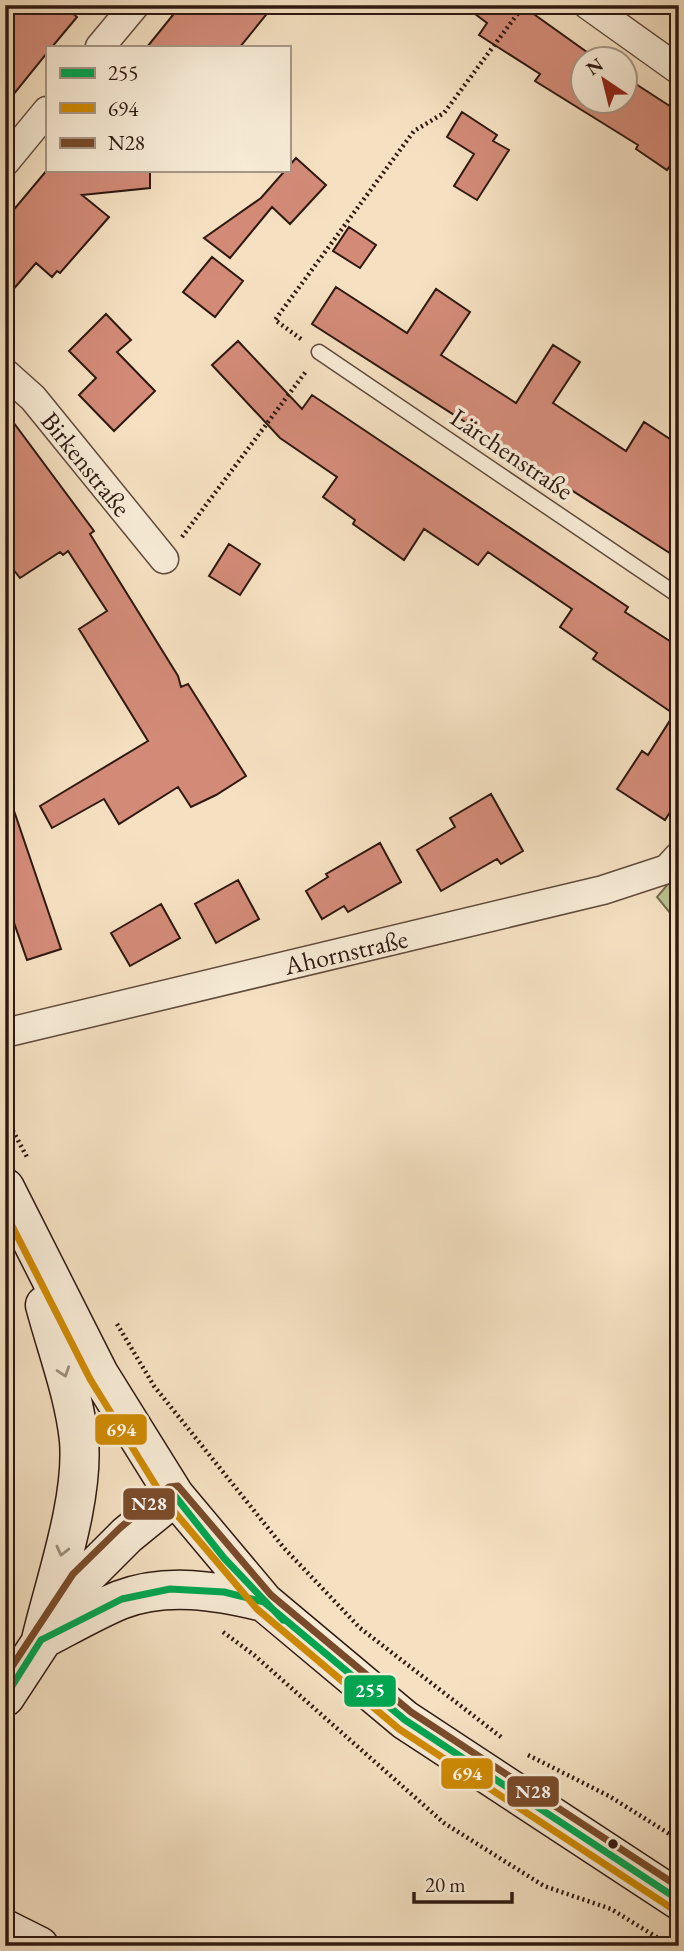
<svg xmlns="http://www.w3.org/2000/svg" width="684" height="1951" viewBox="0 0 684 1951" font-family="'EB Garamond',serif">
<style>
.green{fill:#bdc292;stroke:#766d51;stroke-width:2}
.building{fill:#d38b78;stroke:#2e1810;stroke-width:2}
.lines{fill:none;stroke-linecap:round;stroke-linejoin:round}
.service-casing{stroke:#604a3c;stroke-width:17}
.minor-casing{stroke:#604a3c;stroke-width:31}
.secondary-casing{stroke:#2e1810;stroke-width:41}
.path{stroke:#2e1810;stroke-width:4.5;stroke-dasharray:2 3.5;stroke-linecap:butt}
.service{stroke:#f8ecd7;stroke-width:14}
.minor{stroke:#f8ecd7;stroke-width:28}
.secondary{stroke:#f8ecd7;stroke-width:38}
.bus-1-casing{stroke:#f8ecd7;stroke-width:12}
.bus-2-casing{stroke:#f8ecd7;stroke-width:12}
.bus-3-casing{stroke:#f8ecd7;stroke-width:12}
.bus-1{stroke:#00a651;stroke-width:7}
.bus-2{stroke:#cf8a03;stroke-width:7}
.bus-3{stroke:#7a4b2a;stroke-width:7}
.oneway{stroke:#9d8d7d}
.bus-dot{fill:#2e1810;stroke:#f8ecd7;stroke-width:2.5}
.labels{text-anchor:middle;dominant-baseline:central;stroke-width:7;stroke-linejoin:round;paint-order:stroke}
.street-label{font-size:26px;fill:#2e1810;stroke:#f8ecd7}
.line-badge{stroke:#f8ecd7;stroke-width:2.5}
.badge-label{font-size:19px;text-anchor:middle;font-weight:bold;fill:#fff}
</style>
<rect width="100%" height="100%" fill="#f5e1c2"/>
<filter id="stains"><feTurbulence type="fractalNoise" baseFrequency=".00286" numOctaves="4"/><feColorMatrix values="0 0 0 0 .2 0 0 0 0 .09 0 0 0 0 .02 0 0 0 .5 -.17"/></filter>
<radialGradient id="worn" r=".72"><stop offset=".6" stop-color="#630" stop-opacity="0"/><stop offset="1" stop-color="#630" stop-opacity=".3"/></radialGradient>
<path class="green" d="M 679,871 L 679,924 L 657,897 Z"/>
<path class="building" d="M 5,5 L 63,5 L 77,17 L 52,47 L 47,47 L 47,53 L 5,105 Z
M 181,5 L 274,5 L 240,47 L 147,47 Z
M 463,5 L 521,5 L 598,60 L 583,60 L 583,102 L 625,102 L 625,77 L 679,112 L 679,153 L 667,170 L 636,149 L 638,145 L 535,81 L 540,74 L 479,35 L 487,23 Z
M 462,112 L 497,135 L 493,141 L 509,150 L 477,200 L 454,186 L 474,154 L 447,137 Z
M 296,158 L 326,185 L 290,224 L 272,207 L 230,258 L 204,238 L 261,198 Z
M 47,170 L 150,170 L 150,188 L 82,195 L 109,217 L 60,273 L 57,271 L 52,277 L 36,263 L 5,299 L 5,220 Z
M 349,227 L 376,245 L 360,268 L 333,251 Z
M 212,257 L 243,281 L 215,317 L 183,292 Z
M 336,287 L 407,333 L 436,289 L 470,312 L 441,355 L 516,403 L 553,345 L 580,362 L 553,403 L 626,451 L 644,422 L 679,445 L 679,559 L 312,324 Z
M 106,314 L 131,340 L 117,352 L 155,391 L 114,431 L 79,395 L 96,378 L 69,351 Z
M 238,341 L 302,409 L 312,395 L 628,607 L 625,612 L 679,647 L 679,798 L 665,820 L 617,789 L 642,751 L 648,755 L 674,714 L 593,659 L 597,653 L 560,627 L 572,609 L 488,552 L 478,565 L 424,529 L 404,560 L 353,524 L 355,520 L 323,497 L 337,477 L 280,438 L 212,365 Z
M 5,411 L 94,531 L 90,534 L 178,676 L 181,687 L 188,684 L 246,776 L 216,795 L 191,807 L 178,787 L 119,824 L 104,799 L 52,828 L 40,806 L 148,741 L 79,629 L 107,611 L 68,551 L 63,555 L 60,552 L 20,578 L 5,559 Z
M 229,544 L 260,564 L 240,595 L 209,576 Z
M 491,794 L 523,851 L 501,864 L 497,859 L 441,891 L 417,850 L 455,827 L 450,818 Z
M 10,799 L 61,949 L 27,960 L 5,897 L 5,800 Z
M 380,843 L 401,882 L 348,912 L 344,906 L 322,919 L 306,891 L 328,877 L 326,874 Z
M 238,880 L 259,919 L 216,943 L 195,904 Z
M 161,904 L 180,938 L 130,966 L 111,933 Z"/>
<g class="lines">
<defs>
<path id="service" d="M 319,352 L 679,596"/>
<path id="minor" d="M 588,5 L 679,70
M 100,47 L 135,5
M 5,162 L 47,111
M 5,373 L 33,398 L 164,559
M 5,1033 L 603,890 L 667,869 L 679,856"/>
<path id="secondary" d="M 5,1188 L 99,1374 L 175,1496 L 264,1602 L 405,1720 L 679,1900
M 43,1639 C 68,1626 94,1611 120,1600 C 167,1582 217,1591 264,1602
M 41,1640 C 55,1581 84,1500 79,1440 C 74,1394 57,1350 45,1305
M 5,1697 L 81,1581 L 127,1535 L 175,1496
M 5,1929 L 39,1946"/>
</defs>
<use href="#service" class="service-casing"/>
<use href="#minor" class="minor-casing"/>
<use href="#secondary" class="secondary-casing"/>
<path class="path" d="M 301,339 L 275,320 L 414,131 L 444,113 L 524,5
M 182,537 L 307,370
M 5,1116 L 28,1159
M 5,1310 L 10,1321
M 117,1324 L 154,1386 L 284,1548 L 360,1628 L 501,1737
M 223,1632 L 254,1655 L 444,1823 L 544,1886 L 611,1909 L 671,1946
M 528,1755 L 609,1796 L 679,1840"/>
<use href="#service" class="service"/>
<use href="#minor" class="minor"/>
<use href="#secondary" class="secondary"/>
<defs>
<path id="bus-1" d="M 175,1496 L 224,1558 L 283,1620
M 41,1640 L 122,1599 L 170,1589 L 224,1592 L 264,1602 L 405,1720 L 679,1900
M 5,1697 L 41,1640"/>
<path id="bus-2" d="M 5,1212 L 90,1379 L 166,1502 L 257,1609 L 399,1729 L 673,1909"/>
<path id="bus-3" d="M 5,1677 L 73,1574 L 120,1528 L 169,1487 L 178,1486 L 271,1595 L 411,1712 L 679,1887"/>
</defs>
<use href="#bus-1" class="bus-1-casing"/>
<use href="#bus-2" class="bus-2-casing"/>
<use href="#bus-3" class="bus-3-casing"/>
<use href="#bus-1" class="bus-1"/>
<use href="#bus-2" class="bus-2"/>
<use href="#bus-3" class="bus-3"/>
</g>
<defs><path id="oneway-chevron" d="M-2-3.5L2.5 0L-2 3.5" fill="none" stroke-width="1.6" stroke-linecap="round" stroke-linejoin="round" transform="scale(1.75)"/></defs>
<g class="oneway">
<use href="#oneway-chevron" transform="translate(64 1372) rotate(72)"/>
<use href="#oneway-chevron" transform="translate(62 1551) rotate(104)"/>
</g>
<circle class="bus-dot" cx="613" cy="1844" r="6"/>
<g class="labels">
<g class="street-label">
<text transform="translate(512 454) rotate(34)">Lärchenstraße</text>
<text transform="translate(86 464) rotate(51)">Birkenstraße</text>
<text transform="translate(346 952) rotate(-13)">Ahornstraße</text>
</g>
</g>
<g class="line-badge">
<rect x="94" y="1413" width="54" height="33" rx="7" fill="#cf8a03"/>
<rect x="122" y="1487" width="54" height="34" rx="7" fill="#7a4b2a"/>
<rect x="343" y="1674" width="54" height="34" rx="7" fill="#00a651"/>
<rect x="440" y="1757" width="54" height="33" rx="7" fill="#cf8a03"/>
<rect x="506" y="1775" width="54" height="33" rx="7" fill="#7a4b2a"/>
</g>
<g class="badge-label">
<text x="121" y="1436">694</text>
<text x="149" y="1510">N28</text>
<text x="370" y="1697">255</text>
<text x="467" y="1780">694</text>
<text x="533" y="1798">N28</text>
</g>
<rect width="684" height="1951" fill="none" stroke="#f5e1c2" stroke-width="28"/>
<rect x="7" y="7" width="670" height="1937" fill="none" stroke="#2e1810" stroke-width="3.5"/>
<rect x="14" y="14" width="656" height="1923" fill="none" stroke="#2e1810" stroke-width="2"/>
<rect x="46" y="46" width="245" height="126" fill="#f8ecd7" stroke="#a79787" stroke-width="2"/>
<rect x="60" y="68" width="35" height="10" fill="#00a651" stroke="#a79787" stroke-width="2"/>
<text x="108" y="80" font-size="21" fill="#2e1810">255</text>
<rect x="60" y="103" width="35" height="10" fill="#cf8a03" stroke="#a79787" stroke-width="2"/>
<text x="108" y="116" font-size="21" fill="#2e1810">694</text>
<rect x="60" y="138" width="35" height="10" fill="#7a4b2a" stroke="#a79787" stroke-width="2"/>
<text x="108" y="150" font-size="21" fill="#2e1810">N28</text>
<g transform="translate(604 80) rotate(325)"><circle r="33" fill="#f8ecd7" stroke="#a79787" stroke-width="2"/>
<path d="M0-5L12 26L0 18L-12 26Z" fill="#8f2418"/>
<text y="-10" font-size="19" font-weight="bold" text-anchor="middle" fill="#2e1810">N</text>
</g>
<path d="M414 1892v10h98v-10" fill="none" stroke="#2e1810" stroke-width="3.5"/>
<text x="425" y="1892" font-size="21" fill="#2e1810" stroke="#f8ecd7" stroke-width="5" paint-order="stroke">20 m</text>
<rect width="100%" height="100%" filter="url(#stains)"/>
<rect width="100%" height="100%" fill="url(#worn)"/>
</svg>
